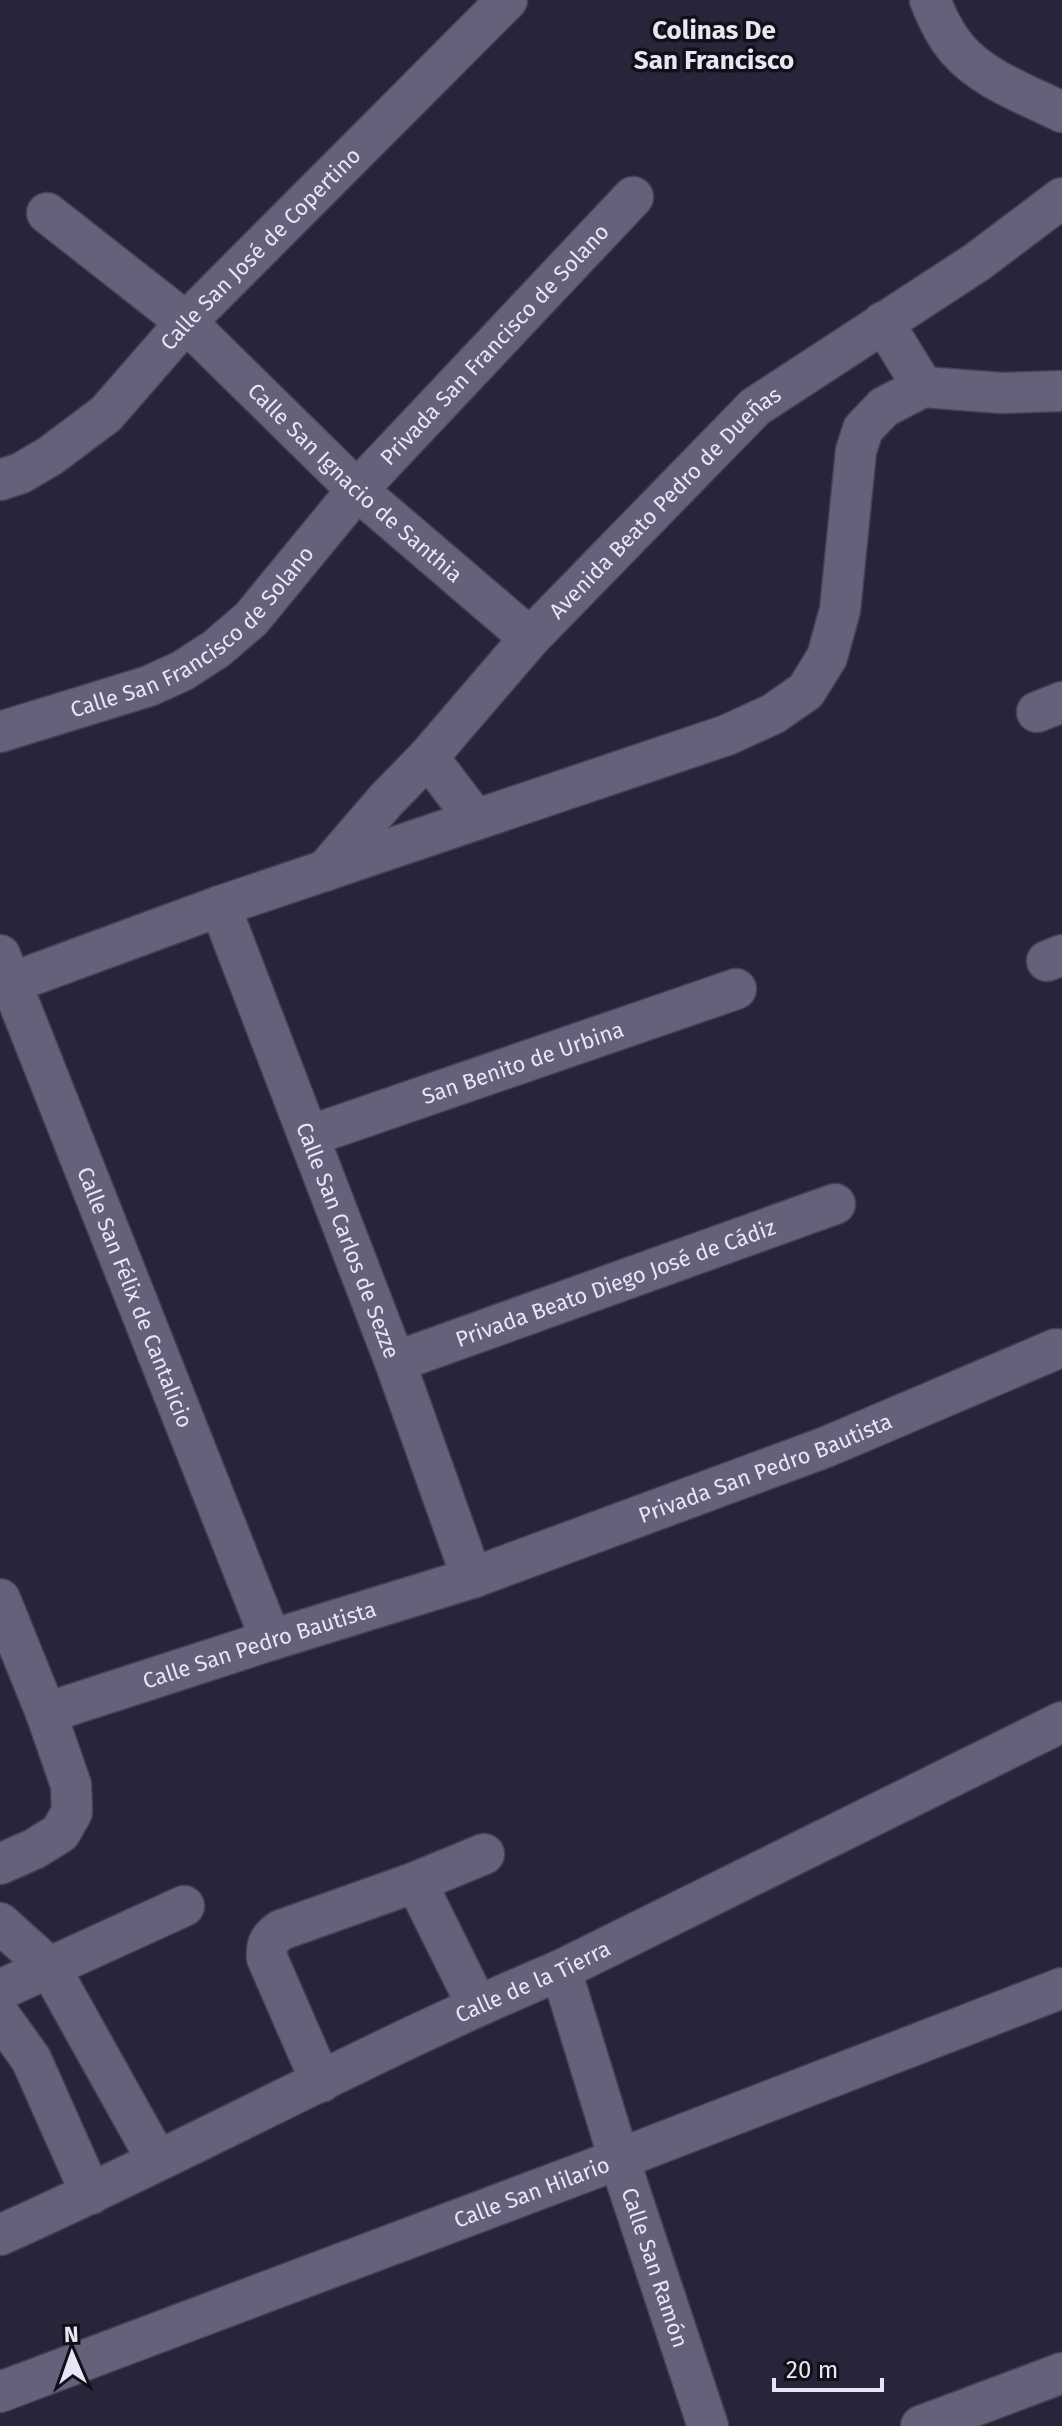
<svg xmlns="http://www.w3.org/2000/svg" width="1062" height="2426" viewBox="0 0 1062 2426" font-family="'Fira Sans',sans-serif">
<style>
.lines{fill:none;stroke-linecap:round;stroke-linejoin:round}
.minor-casing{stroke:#454154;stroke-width:43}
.minor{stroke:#66617b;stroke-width:40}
.labels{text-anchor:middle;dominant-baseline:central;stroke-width:7;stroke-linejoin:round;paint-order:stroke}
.street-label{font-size:22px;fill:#e8e6f5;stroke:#120f19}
.quarter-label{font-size:26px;font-weight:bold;fill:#e8e6f5;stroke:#120f19}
</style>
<rect width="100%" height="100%" fill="#2a243a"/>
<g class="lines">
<defs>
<g id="minor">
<path d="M 930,0 C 937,18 945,35 958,50 C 984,80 1028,95 1062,112"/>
<path id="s1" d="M 47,213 L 186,322 L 357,490 L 530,638"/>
<path d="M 883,322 L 923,387"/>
<path id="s2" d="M 0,480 L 21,473 L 50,456 L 106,414 L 186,322 L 507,0"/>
<path d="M 1037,712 L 1062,702"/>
<path id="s3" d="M 0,732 L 149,686 L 182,671 L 216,649 L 251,619 L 357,490 L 633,197"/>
<path d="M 428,757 L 475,819"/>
<path id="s4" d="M 325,871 L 386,800 L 428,757 L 530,638 L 755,407 L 977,262 L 1062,198"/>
<path id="s5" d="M 220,906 L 395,1362 L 472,1578"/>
<path id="s6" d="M 0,955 L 271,1640"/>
<path d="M 1047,961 L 1062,955"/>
<path d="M 0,987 L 220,906 L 727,735 L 773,714 L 806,691 L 827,657 L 840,610 L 856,451 L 863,429 L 884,407 L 923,387 L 1002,393 L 1062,391"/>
<path id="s7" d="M 309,1136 L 736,989"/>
<path id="s8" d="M 395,1362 L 835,1204"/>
<path d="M 0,1599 L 46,1713 L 71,1785 L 72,1812 L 60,1833 L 34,1849 L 0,1864"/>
<path id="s9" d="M 46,1713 L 271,1640 L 472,1578 L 826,1447 L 1056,1349"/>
<path d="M 416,1882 L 477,2005"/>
<path d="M 0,1923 L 50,1968 L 157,2160"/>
<path id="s10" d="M 561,1970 L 619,2159 L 708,2426"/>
<path d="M 0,1990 L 184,1906"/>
<path d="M 0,2016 L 31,2059 L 91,2194"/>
<path d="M 321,2082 L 267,1958 C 266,1943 270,1938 281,1930 L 416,1882 L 484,1854"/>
<path id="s11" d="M 0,2235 C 189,2151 370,2050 561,1970 L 1062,1722"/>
<path id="s12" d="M 0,2392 L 619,2159 L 1062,1988"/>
<path d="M 921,2426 L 1062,2373"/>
</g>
</defs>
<use href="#minor" class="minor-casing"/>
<use href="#minor" class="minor"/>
</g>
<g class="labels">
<g class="street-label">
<text stroke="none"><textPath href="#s2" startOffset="352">Calle San José de Copertino</textPath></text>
<text stroke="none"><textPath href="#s3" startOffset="646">Privada San Francisco de Solano</textPath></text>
<text stroke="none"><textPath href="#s1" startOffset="410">Calle San Ignacio de Santhia</textPath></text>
<text stroke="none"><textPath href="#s4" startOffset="502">Avenida Beato Pedro de Dueñas</textPath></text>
<text stroke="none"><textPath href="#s3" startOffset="222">Calle San Francisco de Solano</textPath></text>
<text stroke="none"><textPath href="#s7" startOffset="226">San Benito de Urbina</textPath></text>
<text stroke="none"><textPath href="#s5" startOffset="358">Calle San Carlos de Sezze</textPath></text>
<text stroke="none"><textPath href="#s8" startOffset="234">Privada Beato Diego José de Cádiz</textPath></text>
<text stroke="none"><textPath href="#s6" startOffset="368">Calle San Félix de Cantalicio</textPath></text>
<text stroke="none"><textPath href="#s9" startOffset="760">Privada San Pedro Bautista</textPath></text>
<text stroke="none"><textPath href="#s9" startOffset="224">Calle San Pedro Bautista</textPath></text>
<text stroke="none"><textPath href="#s11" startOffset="590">Calle de la Tierra</textPath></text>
<text stroke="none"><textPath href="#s12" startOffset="568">Calle San Hilario</textPath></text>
<text stroke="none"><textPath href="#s10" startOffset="312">Calle San Ramón</textPath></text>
</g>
<g class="quarter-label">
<text x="714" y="30">Colinas De<tspan x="714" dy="30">San Francisco</tspan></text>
</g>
</g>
<g transform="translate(72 2354) rotate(358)" stroke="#120f19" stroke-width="6" paint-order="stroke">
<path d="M0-6L14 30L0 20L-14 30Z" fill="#e8e6f5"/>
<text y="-12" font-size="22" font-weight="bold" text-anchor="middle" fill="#e8e6f5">N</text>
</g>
<path d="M774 2378v12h108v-12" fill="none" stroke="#e8e6f5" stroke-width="4"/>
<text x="786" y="2378" font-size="24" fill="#e8e6f5" stroke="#120f19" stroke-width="6" paint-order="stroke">20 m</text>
</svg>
